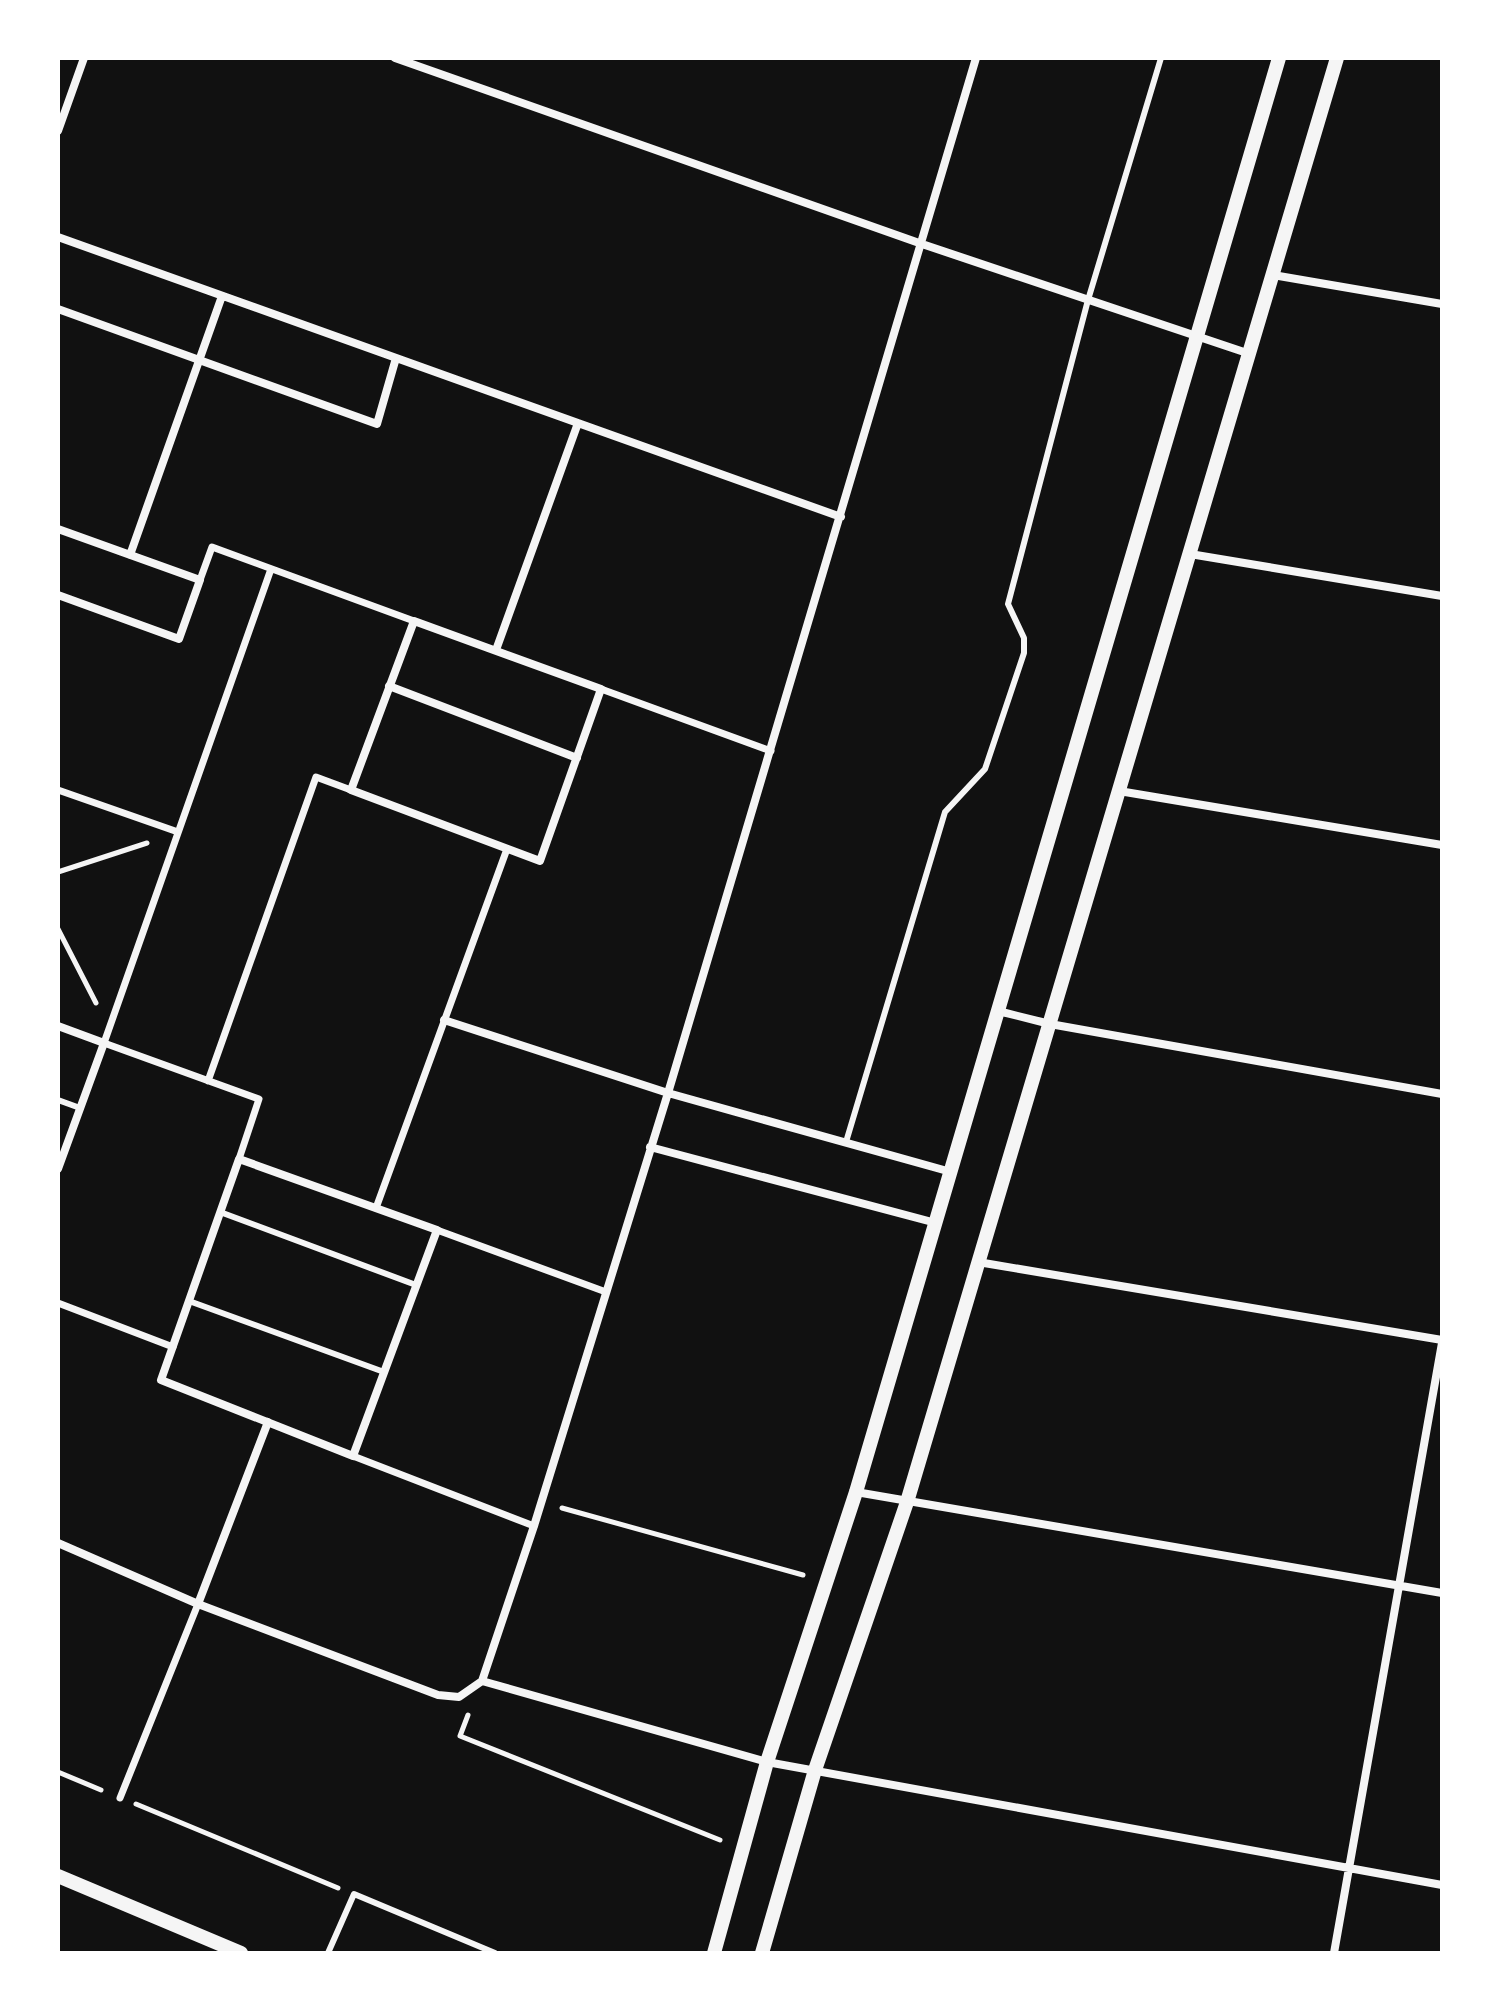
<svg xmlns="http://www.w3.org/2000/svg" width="1500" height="2011" viewBox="0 0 1500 2011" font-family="'IBM Plex Sans',sans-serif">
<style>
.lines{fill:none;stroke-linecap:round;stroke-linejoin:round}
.path{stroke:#f5f5f5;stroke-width:5}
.service{stroke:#f5f5f5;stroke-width:6}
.pedestrian{stroke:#f5f5f5;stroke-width:7}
.minor{stroke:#f5f5f5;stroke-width:8}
.tertiary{stroke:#f5f5f5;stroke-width:14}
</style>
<rect width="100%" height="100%" fill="#111"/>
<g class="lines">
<path class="path" d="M 58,872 L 147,843
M 58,929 L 96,1003
M 562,1508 L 803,1575
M 468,1715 L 460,1736 L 720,1840
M 58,1772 L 101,1790
M 136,1804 L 338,1888"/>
<path class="service" d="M 58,1100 L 80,1108
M 846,1142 L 945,812 L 985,769 L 1024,653 L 1024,638 L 1008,604 L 1088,300 L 1161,58
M 220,1212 L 416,1285
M 189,1301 L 384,1372
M 328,1953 L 354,1894 L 495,1953"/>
<path class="pedestrian" d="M 200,580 L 212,547 L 414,621
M 601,689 L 771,751
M 58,790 L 178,832
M 208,1081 L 316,777 L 351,790
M 239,1159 L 259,1099 L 104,1043 L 271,569
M 376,1208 L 507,849
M 437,1230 L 606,1292
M 58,1303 L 173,1347
M 353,1456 L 534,1526
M 120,1798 L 198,1604"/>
<path class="minor" d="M 395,58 L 922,244 L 1250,354
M 58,131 L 84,58
M 58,237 L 841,517
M 1273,275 L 1442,304
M 58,309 L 377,424 L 396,358
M 58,529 L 200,580 L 179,639 L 58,595
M 1190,554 L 1442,596
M 130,555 L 222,296
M 414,621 L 601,689 L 540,861 L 351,790 Z
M 496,650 L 578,423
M 389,686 L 577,758
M 1119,791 L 1442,845
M 998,1011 L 1050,1024 L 1442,1094
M 444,1020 L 668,1093 L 951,1172
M 58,1026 L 104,1043 L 58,1169
M 650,1147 L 936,1223
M 239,1159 L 437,1230 L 353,1456 L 161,1380 Z
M 978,1262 L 1442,1340
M 856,1492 L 1442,1593
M 58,1543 L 198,1604 L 438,1695 L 459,1697 L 482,1681
M 198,1604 L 268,1422
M 482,1681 L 534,1526 L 668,1093 L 976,58
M 482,1681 L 767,1762 L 1442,1885
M 1334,1953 L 1442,1343"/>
<path class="tertiary" d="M 58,1876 L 241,1953
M 714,1953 L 767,1762 L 856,1492 L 1279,58
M 762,1953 L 815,1770 L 907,1502 L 1337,58"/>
</g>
<rect width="1500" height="2011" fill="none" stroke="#ffffff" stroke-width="120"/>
</svg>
